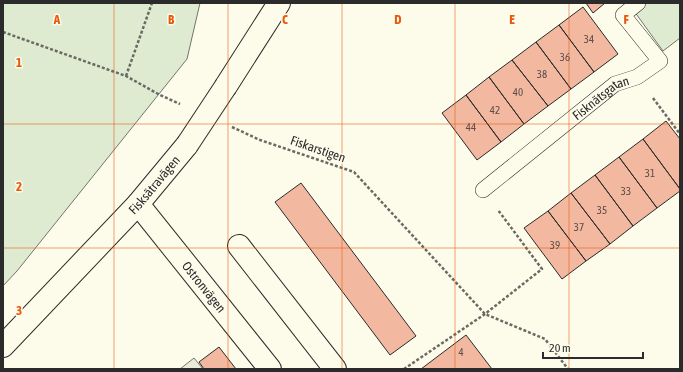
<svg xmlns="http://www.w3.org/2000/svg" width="683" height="372" viewBox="0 0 683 372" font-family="'Asap Condensed',sans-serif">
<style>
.green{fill:#deebd1;stroke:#74746e}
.parking{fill:#eceadb;stroke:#74746e}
.building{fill:#f2b8a0;stroke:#2b2b2b}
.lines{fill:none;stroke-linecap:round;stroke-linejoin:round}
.lane-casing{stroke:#2b2b2b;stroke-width:16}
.street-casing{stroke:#2b2b2b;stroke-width:24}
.secondary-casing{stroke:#2b2b2b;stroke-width:24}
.path{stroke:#6a6964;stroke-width:2.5;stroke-dasharray:3 2;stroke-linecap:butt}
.lane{stroke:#fdfbea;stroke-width:15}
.street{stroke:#fdfbea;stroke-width:22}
.secondary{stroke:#fdfbea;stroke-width:22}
.secondary-bridge-casing{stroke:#2b2b2b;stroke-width:24;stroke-linecap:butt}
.secondary-bridge{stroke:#fdfbea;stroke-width:22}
.grid{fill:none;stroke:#e8590c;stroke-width:1;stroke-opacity:0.55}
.labels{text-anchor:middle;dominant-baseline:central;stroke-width:3;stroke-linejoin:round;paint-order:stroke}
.number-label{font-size:11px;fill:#5d4e48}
.street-label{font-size:13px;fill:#2b2b2b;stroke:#fdfbea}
.grid-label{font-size:13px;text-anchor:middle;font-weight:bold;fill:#e8590c;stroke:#fdfbea;stroke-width:3;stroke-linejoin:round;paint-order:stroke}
</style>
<rect width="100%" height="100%" fill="#fdfbea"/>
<path class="green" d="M 3,3 L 200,3 L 187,59 L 17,271 L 3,286 Z
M 645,3 L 680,3 L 680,38 L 663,51 L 634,11 Z"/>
<path class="parking" d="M 194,358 L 203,369 L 180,369 Z"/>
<path class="building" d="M 586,3 L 605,3 L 593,13 Z
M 583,7 L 618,54 L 594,72 L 559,25 Z
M 559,25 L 594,72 L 571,89 L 536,42 Z
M 536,42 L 571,89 L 548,106 L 512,60 Z
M 512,60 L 548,106 L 524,124 L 489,77 Z
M 489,77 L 524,124 L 501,142 L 466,95 Z
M 466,95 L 501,142 L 477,160 L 442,113 Z
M 666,121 L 680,139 L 680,189 L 643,139 Z
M 643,139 L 680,189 L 680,191 L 657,208 L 619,157 Z
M 619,157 L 657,208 L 633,226 L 595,175 Z
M 595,175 L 633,226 L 610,244 L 571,193 Z
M 301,183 L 416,336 L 390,355 L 275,202 Z
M 571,193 L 610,244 L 586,261 L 548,211 Z
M 548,211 L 586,261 L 562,279 L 524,228 Z
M 466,335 L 492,369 L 421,369 Z
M 219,347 L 236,369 L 204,369 L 199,362 Z"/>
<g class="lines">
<defs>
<g id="lane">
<path id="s1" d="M 483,190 L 615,84 L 637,77 L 660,61 L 623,15 L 638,3"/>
</g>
<g id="street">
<path id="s2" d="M 138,204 L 270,369"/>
<path d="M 239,246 L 335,369"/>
</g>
<g id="secondary">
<path d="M 226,86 L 279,3"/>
<path id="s3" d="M 3,346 L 138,204 L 187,145"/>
</g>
</defs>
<use href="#lane" class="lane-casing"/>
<use href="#street" class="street-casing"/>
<use href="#secondary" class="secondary-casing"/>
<path class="path" d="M 3,32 L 126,76 L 160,95 L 180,104
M 126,76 L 152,3
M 653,98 L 680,134
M 232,127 L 260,140 L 354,172 L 485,314 L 545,339 L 568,369
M 404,369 L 485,314 L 542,269 L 498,210"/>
<use href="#lane" class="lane"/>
<use href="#street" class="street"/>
<use href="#secondary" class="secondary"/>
<defs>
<path id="secondary-bridge" d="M 187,145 L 226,86"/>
</defs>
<use href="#secondary-bridge" class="secondary-bridge-casing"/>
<use href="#secondary-bridge" class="secondary-bridge"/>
</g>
<path class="grid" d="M 114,3 L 114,369M 228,3 L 228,369M 342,3 L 342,369M 455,3 L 455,369M 569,3 L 569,369M 3,124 L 680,124M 3,248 L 680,248"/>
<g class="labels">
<g class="number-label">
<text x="589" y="39">34</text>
<text x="565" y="57">36</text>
<text x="542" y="74">38</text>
<text x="518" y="92">40</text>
<text x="495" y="110">42</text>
<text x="471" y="127">44</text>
<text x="650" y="173">31</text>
<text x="626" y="191">33</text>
<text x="602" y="210">35</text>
<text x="579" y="227">37</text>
<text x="555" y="245">39</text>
<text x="461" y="352">4</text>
</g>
<g class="street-label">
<text stroke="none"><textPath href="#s1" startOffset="150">Fisknätsgatan</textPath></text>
<text transform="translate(318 149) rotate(19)">Fiskarstigen</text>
<text stroke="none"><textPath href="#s3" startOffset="221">Fisksätravägen</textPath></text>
<text stroke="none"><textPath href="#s2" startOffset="106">Ostronvägen</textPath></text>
</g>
</g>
<g class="grid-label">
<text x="57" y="24">A</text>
<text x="171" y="24">B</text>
<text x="285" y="24">C</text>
<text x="398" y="24">D</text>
<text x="512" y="24">E</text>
<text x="626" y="24">F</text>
<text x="19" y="67">1</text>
<text x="19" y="191">2</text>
<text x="19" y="315">3</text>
</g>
<rect width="683" height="372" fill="none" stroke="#2b2b2b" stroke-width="8"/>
<path d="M543 352v6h100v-6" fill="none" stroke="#2b2b2b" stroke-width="2"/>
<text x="549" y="352" font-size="12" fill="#2b2b2b" stroke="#fdfbea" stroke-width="3" paint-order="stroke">20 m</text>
</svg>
